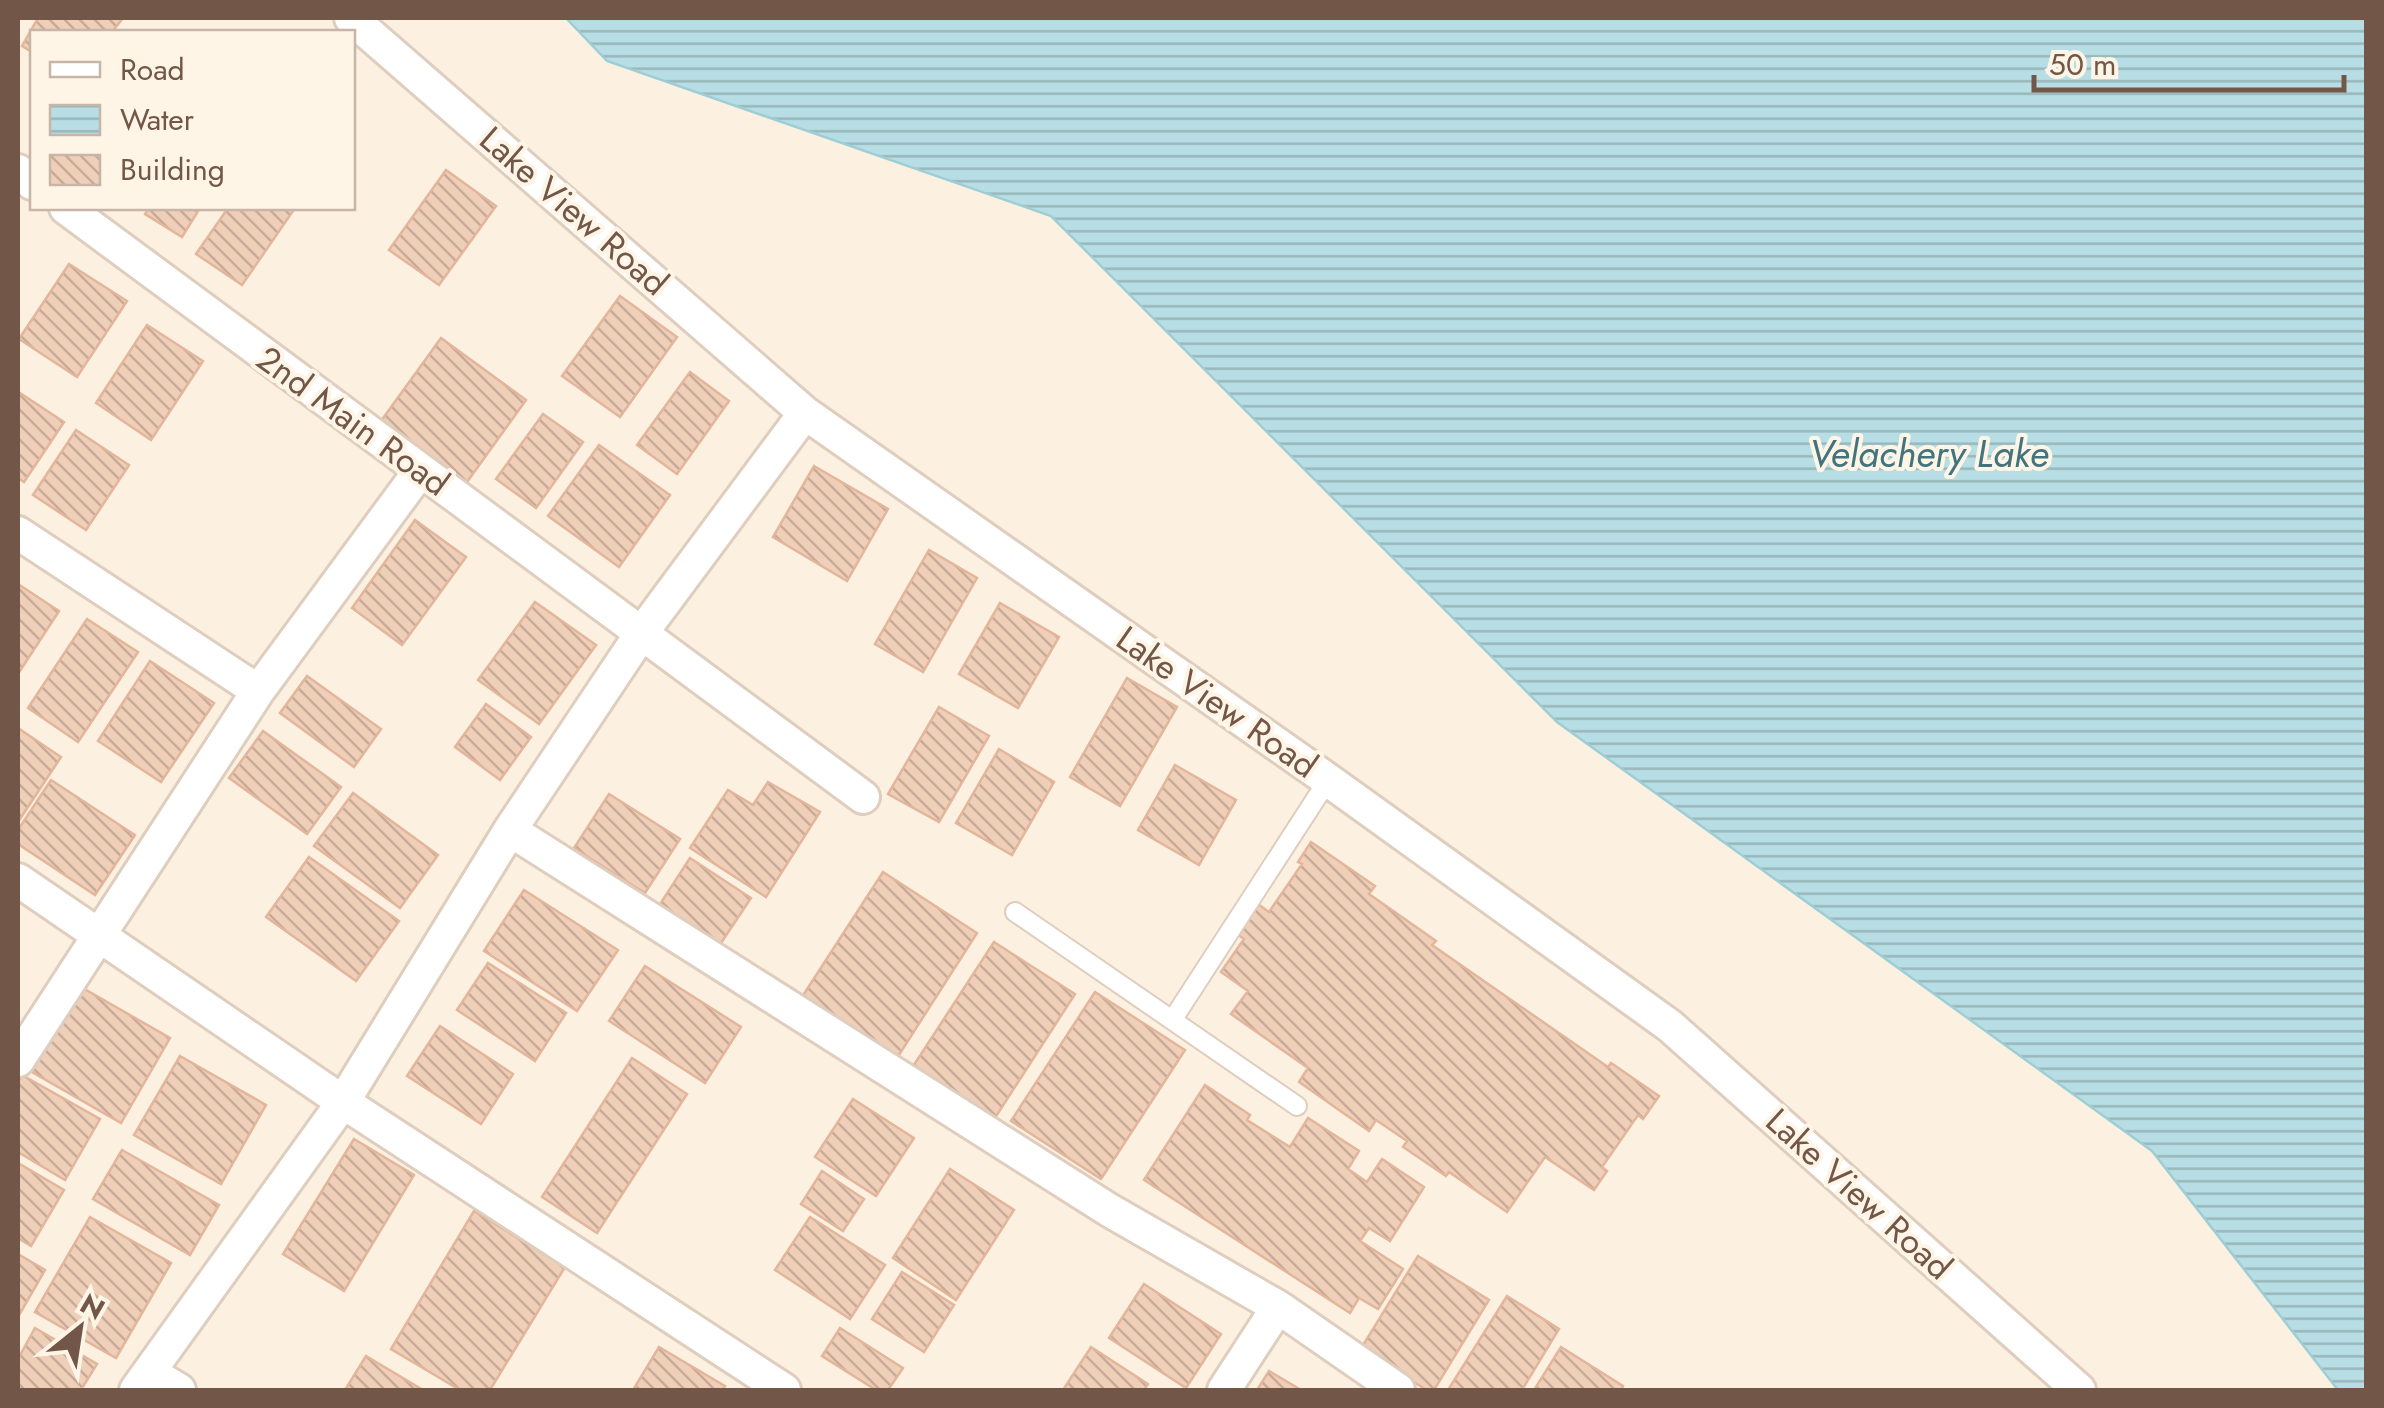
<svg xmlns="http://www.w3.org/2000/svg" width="2384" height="1408" viewBox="0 0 2384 1408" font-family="Jost,sans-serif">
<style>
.water{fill:url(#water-rules);stroke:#9dced6;stroke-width:2.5}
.building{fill:url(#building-back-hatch);stroke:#e3b59a;stroke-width:2.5}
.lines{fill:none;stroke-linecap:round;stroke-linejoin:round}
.lane-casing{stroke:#dfcdbd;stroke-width:22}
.street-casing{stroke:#dfcdbd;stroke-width:38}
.lane{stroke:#fff;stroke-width:18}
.street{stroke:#fff;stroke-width:32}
.labels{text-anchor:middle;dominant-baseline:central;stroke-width:8;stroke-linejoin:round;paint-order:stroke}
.street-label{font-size:35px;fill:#725749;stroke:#fff5e7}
.water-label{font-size:38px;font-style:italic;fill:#40757f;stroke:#fff5e7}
</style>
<defs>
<pattern id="water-rules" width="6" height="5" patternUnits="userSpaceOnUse" patternTransform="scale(2.5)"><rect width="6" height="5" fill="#b7dee4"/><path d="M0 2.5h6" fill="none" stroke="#99b7bb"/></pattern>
<pattern id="building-back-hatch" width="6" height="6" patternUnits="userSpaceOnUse" patternTransform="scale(2.5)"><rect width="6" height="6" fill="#f0cfb9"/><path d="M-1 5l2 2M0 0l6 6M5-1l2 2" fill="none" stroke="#c7ab98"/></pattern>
</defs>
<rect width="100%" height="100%" fill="#fcf1e1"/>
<path class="water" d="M 566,18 L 2366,18 L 2366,1390 L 2338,1390 L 2152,1151 L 1557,722 L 1051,216 L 607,61 Z"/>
<path class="building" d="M 38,18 L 123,18 L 112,32 L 32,32 L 32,52 L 22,46 Z
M 446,170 L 496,206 L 439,285 L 389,250 Z
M 149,208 L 200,208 L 182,237 L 145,214 Z
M 228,208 L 288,208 L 293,211 L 242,285 L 196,254 Z
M 69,264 L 127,301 L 77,377 L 19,339 Z
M 620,296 L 677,337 L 620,417 L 562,376 Z
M 147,325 L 203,361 L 151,440 L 96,403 Z
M 441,338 L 526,400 L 467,482 L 381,421 Z
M 690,372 L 729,401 L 677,474 L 637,445 Z
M 20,393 L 64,422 L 24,482 L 18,478 L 18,397 Z
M 543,414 L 583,442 L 536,508 L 496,479 Z
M 76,430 L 129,465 L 86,530 L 33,495 Z
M 599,445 L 670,495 L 619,567 L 548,516 Z
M 814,466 L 888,509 L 847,581 L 773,537 Z
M 415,520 L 466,557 L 402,645 L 352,608 Z
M 929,550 L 977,578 L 923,672 L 875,644 Z
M 18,584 L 59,611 L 18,674 Z
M 535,602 L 596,645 L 539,724 L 478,680 Z
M 1000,603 L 1059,637 L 1018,708 L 959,674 Z
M 87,619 L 138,652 L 78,742 L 28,708 Z
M 150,661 L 214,703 L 161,782 L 98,741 Z
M 307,676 L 381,729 L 354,767 L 280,713 Z
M 1127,678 L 1177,707 L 1120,806 L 1070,777 Z
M 486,704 L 531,737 L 500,780 L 455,747 Z
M 939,707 L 989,736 L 939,822 L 888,794 Z
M 18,728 L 61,757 L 18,822 Z
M 263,731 L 341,787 L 307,834 L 229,778 Z
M 999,749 L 1054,782 L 1012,855 L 956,823 Z
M 1175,765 L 1236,800 L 1199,865 L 1138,830 Z
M 51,780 L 135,835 L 95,895 L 18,844 L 18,830 Z
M 768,782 L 820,812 L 766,897 L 690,848 L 728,790 L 753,805 Z
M 353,793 L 438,855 L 400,908 L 314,846 Z
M 609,794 L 680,839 L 645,893 L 574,848 Z
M 1311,842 L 1375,886 L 1369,894 L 1436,941 L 1432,945 L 1608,1067 L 1611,1063 L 1659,1096 L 1643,1119 L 1638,1115 L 1602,1167 L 1607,1171 L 1594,1190 L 1545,1157 L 1507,1212 L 1449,1172 L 1446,1176 L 1403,1147 L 1407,1141 L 1376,1120 L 1369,1131 L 1299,1082 L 1308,1068 L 1231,1014 L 1248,991 L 1221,972 L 1244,939 L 1234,932 L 1255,902 L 1269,912 L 1302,864 L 1298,862 Z
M 309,857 L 399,921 L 356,981 L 266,917 Z
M 690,858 L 751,898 L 713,955 L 653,915 Z
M 883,872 L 977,933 L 897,1058 L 802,997 Z
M 524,890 L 618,950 L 577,1011 L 484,951 Z
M 994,942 L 1075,994 L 993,1121 L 912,1068 Z
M 488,963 L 566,1013 L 535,1061 L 457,1010 Z
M 645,966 L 741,1027 L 705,1083 L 609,1021 Z
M 74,983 L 170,1038 L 121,1123 L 25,1068 Z
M 1095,992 L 1185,1050 L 1101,1179 L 1011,1121 Z
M 440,1026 L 513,1074 L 481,1124 L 407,1076 Z
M 180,1056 L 266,1105 L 221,1184 L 134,1135 Z
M 632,1058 L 687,1094 L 597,1233 L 542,1197 Z
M 22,1075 L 100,1119 L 65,1180 L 18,1152 L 18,1082 Z
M 1205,1085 L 1250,1115 L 1247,1120 L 1290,1147 L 1308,1118 L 1359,1151 L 1348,1169 L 1367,1182 L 1382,1159 L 1424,1187 L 1390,1241 L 1369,1228 L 1360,1241 L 1403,1269 L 1378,1309 L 1359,1298 L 1350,1313 L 1144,1180 Z
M 853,1099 L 914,1138 L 876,1196 L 815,1157 Z
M 354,1139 L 414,1175 L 344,1291 L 283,1254 Z
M 122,1150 L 219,1205 L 190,1255 L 93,1199 Z
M 18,1163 L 64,1190 L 31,1246 L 18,1238 Z
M 950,1169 L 1014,1210 L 956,1300 L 893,1258 Z
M 822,1171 L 864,1199 L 843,1231 L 801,1204 Z
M 474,1211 L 565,1267 L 490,1390 L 460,1390 L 391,1349 Z
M 90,1217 L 171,1263 L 116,1358 L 35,1312 Z
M 810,1217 L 885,1265 L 850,1319 L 775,1270 Z
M 18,1254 L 45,1270 L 18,1317 Z
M 1418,1256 L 1489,1300 L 1434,1390 L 1427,1390 L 1360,1350 Z
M 902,1272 L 954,1305 L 924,1352 L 872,1319 Z
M 1144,1284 L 1221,1334 L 1186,1388 L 1109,1338 Z
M 1507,1296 L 1559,1329 L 1522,1390 L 1448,1390 Z
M 35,1328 L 97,1364 L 81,1390 L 18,1390 L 18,1359 Z
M 840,1328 L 903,1368 L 888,1390 L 876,1390 L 822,1356 Z
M 659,1347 L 725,1386 L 722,1390 L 633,1390 Z
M 1091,1347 L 1148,1384 L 1144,1390 L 1063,1390 Z
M 1561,1347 L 1623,1386 L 1621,1390 L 1534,1390 Z
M 366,1356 L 423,1390 L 345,1390 Z
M 1269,1371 L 1301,1390 L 1257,1390 Z"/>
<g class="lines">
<defs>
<path id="lane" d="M 1015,912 L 1297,1106
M 1173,1019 L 1328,780"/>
<path id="street" d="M 351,18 L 805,413 L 1328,780 L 1670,1026 L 2079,1390
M 18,171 L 32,183
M 66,208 L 863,797
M 18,533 L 258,691
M 510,830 L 1109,1210 L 1278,1307
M 18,880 L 343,1102 L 784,1390
M 18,1060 L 258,691 L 420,471
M 149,1372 L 179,1390
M 136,1390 L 343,1102 L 510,830 L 643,631 L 805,413
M 1224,1390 L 1278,1307 L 1398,1390"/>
</defs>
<use href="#lane" class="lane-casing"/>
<use href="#street" class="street-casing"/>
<use href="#lane" class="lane"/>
<use href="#street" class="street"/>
</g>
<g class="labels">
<g class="street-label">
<text transform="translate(574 211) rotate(41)">Lake View Road</text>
<text transform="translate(353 421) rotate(36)">2nd Main Road</text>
<text transform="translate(1217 702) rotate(35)">Lake View Road</text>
<text transform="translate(1859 1194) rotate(42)">Lake View Road</text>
</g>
<g class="water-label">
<text x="1929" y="453">Velachery Lake</text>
</g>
</g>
<rect width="2384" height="1408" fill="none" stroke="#725749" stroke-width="40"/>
<rect x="30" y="30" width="325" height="180" fill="#fff5e7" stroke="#c7b6a8" stroke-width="2.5"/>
<rect x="50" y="62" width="50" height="15" fill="#ffffff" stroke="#c7b6a8" stroke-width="2.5"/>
<text x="120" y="80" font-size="30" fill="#725749">Road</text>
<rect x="50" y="105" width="50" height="30" fill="url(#water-rules)" stroke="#c7b6a8" stroke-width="2.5"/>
<text x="120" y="130" font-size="30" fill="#725749">Water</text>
<rect x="50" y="155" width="50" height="30" fill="url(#building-back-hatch)" stroke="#c7b6a8" stroke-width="2.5"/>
<text x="120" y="180" font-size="30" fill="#725749">Building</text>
<g transform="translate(80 1328) rotate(30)" stroke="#fff5e7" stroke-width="8" paint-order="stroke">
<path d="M0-8L18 38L0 25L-18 38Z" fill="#725749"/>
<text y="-15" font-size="28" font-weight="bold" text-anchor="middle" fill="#725749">N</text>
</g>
<path d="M2034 75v15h310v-15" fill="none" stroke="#725749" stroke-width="5"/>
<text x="2049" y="75" font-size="30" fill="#725749" stroke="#fff5e7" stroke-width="8" paint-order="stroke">50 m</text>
</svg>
